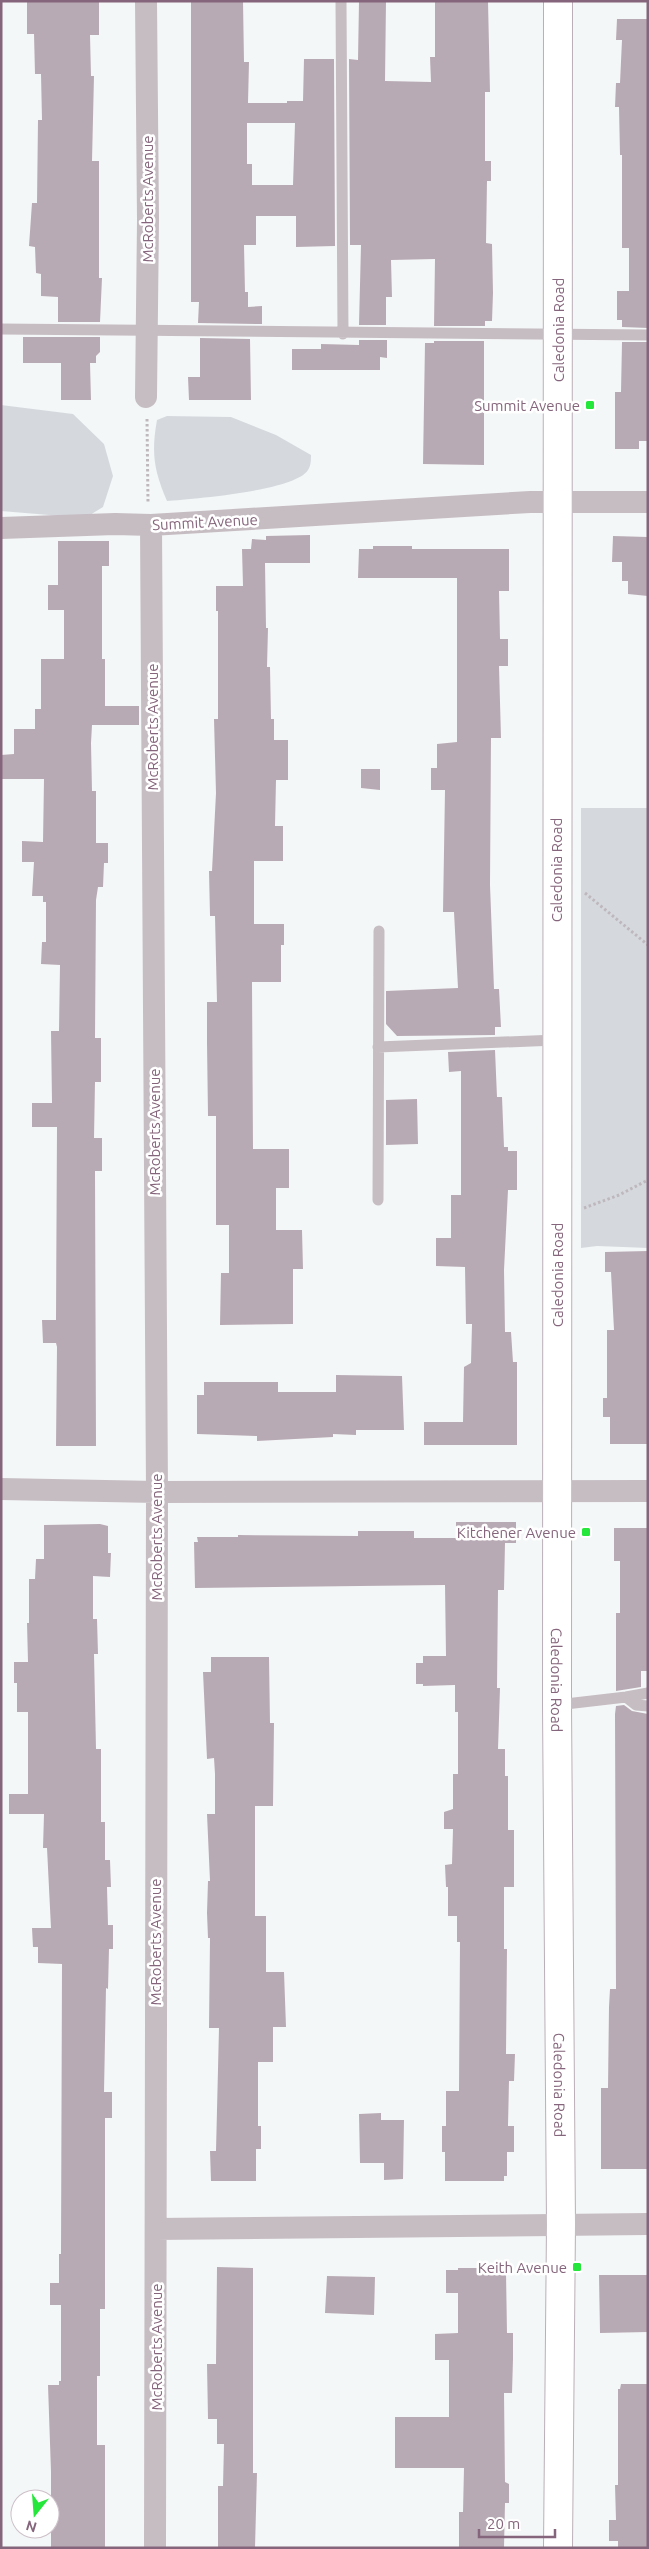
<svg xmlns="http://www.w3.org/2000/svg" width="649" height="2549" viewBox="0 0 649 2549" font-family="Ubuntu,sans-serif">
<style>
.green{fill:#d5d9de}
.building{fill:#b8aab4;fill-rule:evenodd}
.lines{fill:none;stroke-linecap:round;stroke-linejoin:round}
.secondary-casing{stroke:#bbafb7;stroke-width:30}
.path{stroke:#beb7bc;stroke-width:3;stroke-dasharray:2.5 2.5;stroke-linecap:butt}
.lane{stroke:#c6bdc3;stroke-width:11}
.street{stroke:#c6bdc3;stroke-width:22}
.secondary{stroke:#fff;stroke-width:28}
.poi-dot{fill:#25e63a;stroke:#fff;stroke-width:2}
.labels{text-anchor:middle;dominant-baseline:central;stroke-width:5;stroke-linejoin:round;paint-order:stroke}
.street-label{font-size:15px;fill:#85657b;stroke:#fff}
.poi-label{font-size:15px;fill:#85657b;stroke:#fff;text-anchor:end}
</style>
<rect width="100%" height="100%" fill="#f4f7f7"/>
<path class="green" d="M 1,405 L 73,414 L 104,444 L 113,476 L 103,507 L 85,518 L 1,511 Z
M 167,416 L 231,417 L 276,435 L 311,455 C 311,459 311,466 308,470 C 295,491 193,499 167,501 C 154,471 151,453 157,420 Z
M 581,808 L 648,808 L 648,1248 L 597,1246 L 581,1248 Z"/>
<path class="building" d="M 27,1 L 99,1 L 99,35 L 90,35 L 91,76 L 94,76 L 92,161 L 99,161 L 99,278 L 102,278 L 100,322 L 58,322 L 58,297 L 41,296 L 41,274 L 36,273 L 35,247 L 29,246 L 32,203 L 37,203 L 38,120 L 42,120 L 41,74 L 35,74 L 34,34 L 27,34 Z
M 191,1 L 243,1 L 244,62 L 249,62 L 248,103 L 287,103 L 287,101 L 303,101 L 304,59 L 334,59 L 335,246 L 296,247 L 296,216 L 256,216 L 256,245 L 244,245 L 245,292 L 248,292 L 248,307 L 262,306 L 262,324 L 198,323 L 199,302 L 191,302 ZM 247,123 L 295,123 L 293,185 L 252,185 L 252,164 L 247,164 Z
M 359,1 L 386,1 L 385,81 L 431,82 L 430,57 L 435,57 L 435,1 L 488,1 L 490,92 L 485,92 L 485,161 L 491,161 L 491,181 L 487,181 L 486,243 L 492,244 L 493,293 L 492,321 L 485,321 L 485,326 L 434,326 L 435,259 L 391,260 L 392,297 L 386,297 L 386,325 L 359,325 L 361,245 L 350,245 L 349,59 L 358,60 Z
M 617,19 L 648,19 L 648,328 L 622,327 L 622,320 L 617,320 L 617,291 L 629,291 L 629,248 L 622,248 L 622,155 L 620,155 L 619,107 L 615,107 L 616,83 L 620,83 L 622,40 L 616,40 Z
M 23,337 L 100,337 L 100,352 L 96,356 L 96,363 L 90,363 L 91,400 L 61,400 L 61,363 L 23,363 Z
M 200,338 L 250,339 L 251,400 L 189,400 L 188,377 L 200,377 Z
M 359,340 L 387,340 L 387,358 L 380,357 L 380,370 L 292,370 L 292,349 L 321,349 L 321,344 L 359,345 Z
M 434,341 L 484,341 L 484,465 L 423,464 L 425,343 L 434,343 Z
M 622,342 L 648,342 L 648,441 L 639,441 L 639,449 L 615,449 L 615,392 L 621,392 Z
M 310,535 L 310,563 L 265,563 L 266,628 L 268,628 L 267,667 L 270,667 L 271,719 L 274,719 L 274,740 L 288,740 L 288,780 L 276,780 L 275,826 L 283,826 L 283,861 L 254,861 L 254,924 L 284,924 L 284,945 L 281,945 L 281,982 L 252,982 L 253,1149 L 289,1149 L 289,1188 L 276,1188 L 276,1230 L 302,1230 L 303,1269 L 293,1269 L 293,1324 L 220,1325 L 221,1273 L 229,1273 L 229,1225 L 216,1225 L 216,1116 L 208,1116 L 207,1043 L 207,1002 L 217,1002 L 215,916 L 210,916 L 209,871 L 212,871 L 216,793 L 214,719 L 218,719 L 218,611 L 216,611 L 216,586 L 243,586 L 242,549 L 251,549 L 252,539 L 266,540 L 266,536 Z
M 613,536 L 648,537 L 648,596 L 628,594 L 628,581 L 622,581 L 622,562 L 612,562 Z
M 58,541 L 109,541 L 109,566 L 102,566 L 102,659 L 105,659 L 105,706 L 139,706 L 139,725 L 92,725 L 91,743 L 92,791 L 96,791 L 96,843 L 108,843 L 108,863 L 104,863 L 103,887 L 98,887 L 96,900 L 95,1038 L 101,1038 L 101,1082 L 95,1082 L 94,1138 L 102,1138 L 102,1171 L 95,1171 L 96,1446 L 56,1446 L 57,1347 L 56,1343 L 43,1343 L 42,1320 L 56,1320 L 57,1127 L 32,1127 L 32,1103 L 52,1103 L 51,1031 L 59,1031 L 60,965 L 41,964 L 42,942 L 46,942 L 46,902 L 43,902 L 43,896 L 32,896 L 34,862 L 22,862 L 22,841 L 43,842 L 44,779 L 1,779 L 1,755 L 14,754 L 14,729 L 35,729 L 35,709 L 41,709 L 41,659 L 64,659 L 64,610 L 48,610 L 48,585 L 58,585 Z
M 373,546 L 412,546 L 412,549 L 509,549 L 509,591 L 499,591 L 500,639 L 508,639 L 508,666 L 499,666 L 501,738 L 491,738 L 490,885 L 494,989 L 499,989 L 501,1027 L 495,1027 L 495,1035 L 397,1036 L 386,1024 L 386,991 L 458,988 L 454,912 L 443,912 L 445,790 L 431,790 L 431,768 L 437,768 L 437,744 L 457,742 L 457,578 L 358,578 L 359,549 L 373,549 Z
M 361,769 L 380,769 L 380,790 L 361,788 Z
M 495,1050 L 497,1097 L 502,1097 L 504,1147 L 508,1147 L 508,1151 L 517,1151 L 517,1190 L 508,1190 L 504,1270 L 505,1332 L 511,1332 L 513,1362 L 517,1362 L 517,1445 L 424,1445 L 424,1422 L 463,1422 L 464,1367 L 471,1363 L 472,1324 L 466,1324 L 465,1267 L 436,1266 L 436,1238 L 451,1238 L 451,1195 L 461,1195 L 461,1071 L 449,1072 L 448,1052 Z
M 417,1099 L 418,1144 L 386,1145 L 386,1100 Z
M 648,1251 L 648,1444 L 610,1444 L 610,1417 L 603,1417 L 603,1398 L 607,1398 L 607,1330 L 614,1330 L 611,1272 L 605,1272 L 605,1252 Z
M 336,1375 L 402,1376 L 404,1430 L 356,1430 L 356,1435 L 333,1434 L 333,1437 L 257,1441 L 257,1436 L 197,1434 L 197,1395 L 204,1395 L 204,1382 L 278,1382 L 278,1392 L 336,1392 Z
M 456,1522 L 516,1522 L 516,1543 L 505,1543 L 504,1590 L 498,1590 L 497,1688 L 500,1688 L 498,1749 L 505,1749 L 505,1776 L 508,1776 L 508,1830 L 514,1830 L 514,1887 L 504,1887 L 504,1949 L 507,1949 L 506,2054 L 515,2054 L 514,2081 L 509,2081 L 508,2126 L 514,2126 L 514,2152 L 507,2152 L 507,2176 L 504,2176 L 504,2181 L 445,2181 L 445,2152 L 442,2152 L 442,2126 L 446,2126 L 446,2091 L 459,2091 L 460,1942 L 457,1942 L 457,1916 L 448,1916 L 448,1887 L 446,1887 L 445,1865 L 452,1864 L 453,1829 L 444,1829 L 444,1812 L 453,1809 L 453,1774 L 458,1774 L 458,1712 L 455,1712 L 455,1685 L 423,1686 L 423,1684 L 416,1684 L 416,1663 L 423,1663 L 423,1656 L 446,1656 L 445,1585 L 195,1588 L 194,1542 L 198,1542 L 197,1537 L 238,1537 L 238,1535 L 358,1536 L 358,1531 L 414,1531 L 414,1538 L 456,1538 Z
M 100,1524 L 108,1526 L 108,1553 L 111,1553 L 110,1577 L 93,1576 L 93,1619 L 97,1619 L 98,1654 L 94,1654 L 96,1749 L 101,1749 L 101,1822 L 105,1822 L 105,1860 L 110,1860 L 111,1887 L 107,1887 L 108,1925 L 113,1925 L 113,1949 L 109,1949 L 108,1989 L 106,1988 L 104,2092 L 112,2092 L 112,2118 L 105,2118 L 105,2309 L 100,2309 L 100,2376 L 97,2376 L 97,2445 L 105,2445 L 105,2548 L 51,2548 L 51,2472 L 48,2385 L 59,2385 L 59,2381 L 61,2381 L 61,2305 L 50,2305 L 50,2283 L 59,2283 L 59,2254 L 61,2254 L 62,1964 L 38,1963 L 38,1947 L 33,1947 L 32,1928 L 51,1928 L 47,1848 L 43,1848 L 44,1814 L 9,1814 L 9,1794 L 28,1794 L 28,1712 L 17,1712 L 17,1683 L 14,1683 L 14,1662 L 28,1662 L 27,1623 L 29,1623 L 29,1579 L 35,1579 L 36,1559 L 44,1559 L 44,1525 Z
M 614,1528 L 648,1528 L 648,1671 L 641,1671 L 641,1687 L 616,1691 L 616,1613 L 620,1613 L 620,1561 L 614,1561 Z
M 211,1657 L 269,1657 L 270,1723 L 274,1723 L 273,1806 L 255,1806 L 255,1916 L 266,1916 L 266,1972 L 284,1972 L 286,2027 L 273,2027 L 273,2062 L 258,2062 L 258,2126 L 261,2126 L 261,2149 L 256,2149 L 256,2181 L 211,2181 L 210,2151 L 216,2151 L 219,2028 L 209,2028 L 210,1938 L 208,1938 L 207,1913 L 208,1881 L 210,1881 L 207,1814 L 215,1814 L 215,1774 L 214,1758 L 207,1759 L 203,1672 L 211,1672 Z
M 624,1705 L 632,1711 L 648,1714 L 648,2169 L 601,2169 L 601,2088 L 608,2088 L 609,2007 L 610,1989 L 616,1989 L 615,1714 L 616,1706 Z
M 381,2113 L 381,2120 L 404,2120 L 403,2179 L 384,2180 L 384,2163 L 360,2163 L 359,2114 Z
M 217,2267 L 253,2268 L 253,2473 L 257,2473 L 255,2548 L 218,2548 L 218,2486 L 223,2486 L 224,2444 L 217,2444 L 217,2419 L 208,2419 L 207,2364 L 216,2364 Z
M 458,2268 L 503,2268 L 503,2272 L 506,2272 L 507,2333 L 513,2333 L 513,2359 L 512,2393 L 504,2393 L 505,2482 L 509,2484 L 509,2503 L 505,2503 L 504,2548 L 459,2548 L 459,2512 L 463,2512 L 464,2468 L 395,2468 L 395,2417 L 449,2417 L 449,2360 L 435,2360 L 435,2334 L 458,2333 L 458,2293 L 446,2293 L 446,2270 L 458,2270 Z
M 599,2275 L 648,2275 L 648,2332 L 600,2333 Z
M 327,2276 L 375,2277 L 374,2315 L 325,2313 Z
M 621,2384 L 648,2384 L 648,2548 L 618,2548 L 618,2541 L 609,2541 L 609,2520 L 616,2520 L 615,2485 L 618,2485 L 618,2389 L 620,2389 Z"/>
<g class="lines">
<defs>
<g id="secondary">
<path id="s1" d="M 558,1 L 557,1705 L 561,2224 L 558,2548"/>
</g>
</defs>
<use href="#secondary" class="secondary-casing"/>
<path class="path" d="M 147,419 L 148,502
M 585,893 L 648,945
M 584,1208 L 619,1195 L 648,1180"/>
<path class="lane" d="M 341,1 L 343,334
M 1,329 L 648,335
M 378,1047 L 556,1040
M 378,1200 L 379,931
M 626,1697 L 636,1705 L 648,1706
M 557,1705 L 626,1697 L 648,1693"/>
<path class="street" d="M 146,1 L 148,220 L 146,397
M 151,525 L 157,1492 L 155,2548
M 1,528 L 115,524 L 151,525 L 530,502 L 648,502
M 1,1489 L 157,1492 L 648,1491
M 156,2229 L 648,2224"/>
<use href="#secondary" class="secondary"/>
</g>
<g class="poi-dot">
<rect x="585" y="400" width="10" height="10" rx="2.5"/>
<rect x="581" y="1527" width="10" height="10" rx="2.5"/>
<rect x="572" y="2262" width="10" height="10" rx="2.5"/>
</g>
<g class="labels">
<g class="street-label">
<text transform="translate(147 199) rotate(-90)">McRoberts Avenue</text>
<text transform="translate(558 330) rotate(-90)">Caledonia Road</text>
<text transform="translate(205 522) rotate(-3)">Summit Avenue</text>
<text transform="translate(152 727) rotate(-90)">McRoberts Avenue</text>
<text transform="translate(556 870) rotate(-90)">Caledonia Road</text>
<text transform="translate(154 1132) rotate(-90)">McRoberts Avenue</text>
<text transform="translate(557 1275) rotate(-90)">Caledonia Road</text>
<text transform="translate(156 1537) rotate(-90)">McRoberts Avenue</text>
<text stroke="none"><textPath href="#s1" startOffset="1679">Caledonia Road</textPath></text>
<text transform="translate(155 1942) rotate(-90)">McRoberts Avenue</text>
<text stroke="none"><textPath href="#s1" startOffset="2084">Caledonia Road</textPath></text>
<text transform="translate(156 2347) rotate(-90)">McRoberts Avenue</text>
</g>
<g class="poi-label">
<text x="580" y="405">Summit Avenue</text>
<text x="576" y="1532">Kitchener Avenue</text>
<text x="567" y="2267">Keith Avenue</text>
</g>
</g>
<rect width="649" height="2549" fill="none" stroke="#85657b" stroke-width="5"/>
<g transform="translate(35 2514) rotate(197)"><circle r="24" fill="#ffffff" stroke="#cec1ca"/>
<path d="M0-4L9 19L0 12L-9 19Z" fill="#25e63a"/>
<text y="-8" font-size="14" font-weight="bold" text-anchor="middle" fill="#85657b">N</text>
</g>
<path d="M479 2529v8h76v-8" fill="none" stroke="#85657b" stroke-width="2.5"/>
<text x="487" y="2529" font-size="15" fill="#85657b" stroke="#ffffff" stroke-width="4" paint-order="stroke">20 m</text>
</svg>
